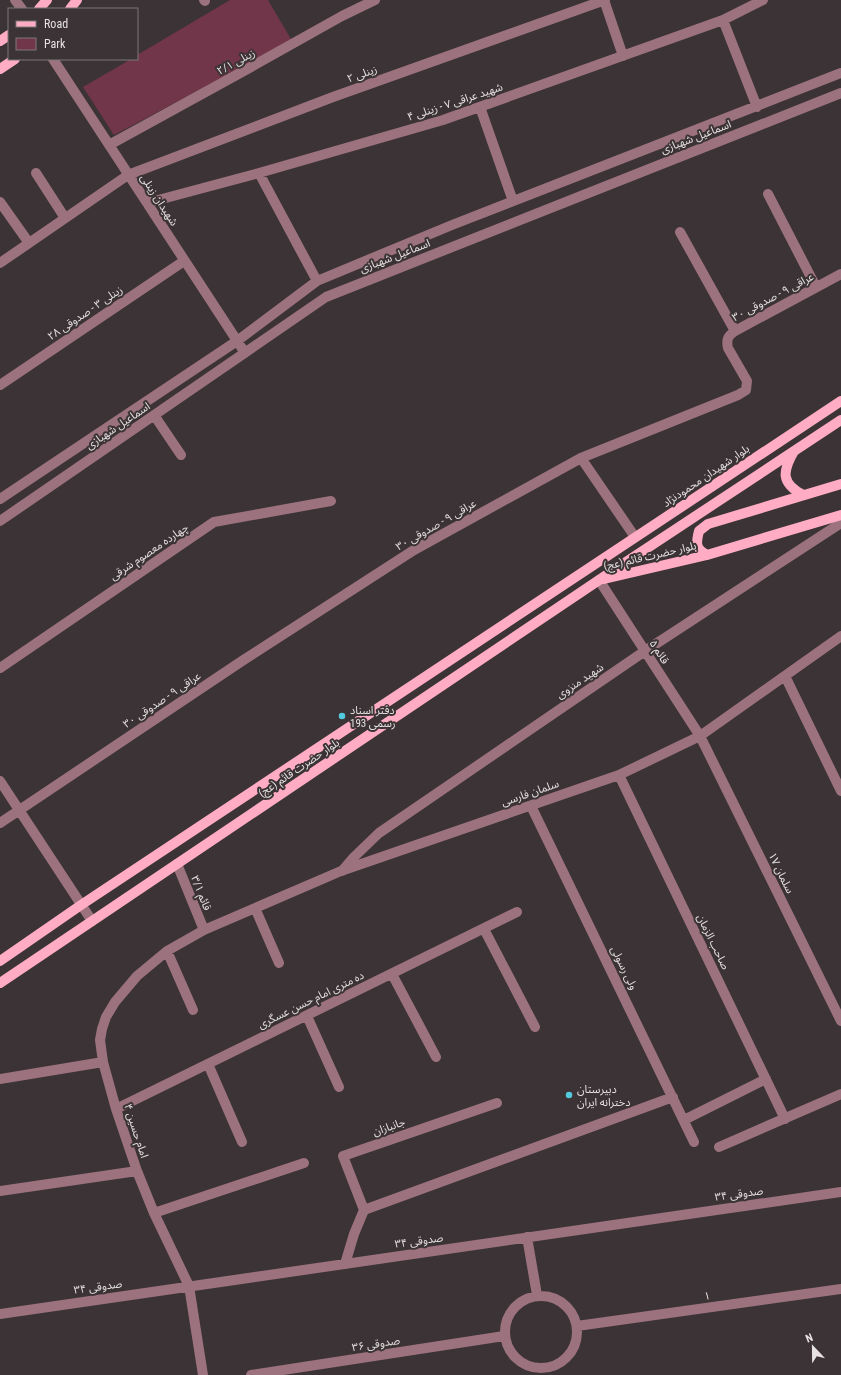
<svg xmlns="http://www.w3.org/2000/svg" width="841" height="1375" viewBox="0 0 841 1375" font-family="'Roboto Condensed','Noto Sans Arabic',sans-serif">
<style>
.green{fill:#713649}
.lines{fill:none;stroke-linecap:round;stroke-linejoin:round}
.minor{stroke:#9b727d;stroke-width:10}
.major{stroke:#ffacc4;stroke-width:10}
.poi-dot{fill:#54cade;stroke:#3b3335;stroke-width:1.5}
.labels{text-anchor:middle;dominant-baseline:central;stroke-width:4;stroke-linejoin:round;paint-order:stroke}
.street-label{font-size:11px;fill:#e6e1e2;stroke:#3b3335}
.poi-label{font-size:11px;fill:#e6e1e2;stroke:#3b3335;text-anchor:start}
</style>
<rect width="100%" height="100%" fill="#3b3335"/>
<path class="green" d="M 230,0 L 268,0 L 292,41 L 114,135 L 83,87 L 131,59 L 137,59 L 137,55 Z"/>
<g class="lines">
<path class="minor" d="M 15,0 L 22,9
M 204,0 L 205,1
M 604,0 L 623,56
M 723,20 L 757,107
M 53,59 L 245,353
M 480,107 L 513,201
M 109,145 L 251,67 L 342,16 L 375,0
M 36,173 L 65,218
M 259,173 L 317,281
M 768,194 L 816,287
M 0,202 L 29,243
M 147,203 L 259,173 L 443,120 L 723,20 L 763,0
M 680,232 L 735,331
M 0,263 L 128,175 L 333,97 L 605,0
M 0,385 L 184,261
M 154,415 L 181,455
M 581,458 L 635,537
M 0,499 L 237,341 L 317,281 L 452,225 L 841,73
M 0,521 L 326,297 L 841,93
M 599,580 L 700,736 L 841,1021
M 0,668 L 214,522 L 331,501
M 785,676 L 841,791
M 619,775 L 785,1119
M 0,781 L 92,921
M 531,806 L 694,1142
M 0,823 L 242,661 L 414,550 L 581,458 L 738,395 L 746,390 L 747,381 L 728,348 C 726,339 728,336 735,331 L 841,274
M 177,864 L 204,930
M 342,871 L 354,857 L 379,833 L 645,651 L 841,523
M 255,908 L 279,963
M 484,929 L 535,1027
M 167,951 L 193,1010
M 392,974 L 436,1057
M 307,1016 L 339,1087
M 208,1064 L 242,1142
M 0,1079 L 103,1062
M 116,1109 L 517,912
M 684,1120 L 766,1079
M 719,1147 L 841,1094
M 0,1191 L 137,1171
M 364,1210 L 343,1156 L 497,1103
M 154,1213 L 304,1163
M 527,1237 L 537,1295
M 345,1264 L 354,1234 L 364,1210 L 673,1097
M505 1332a36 36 0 1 1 72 0a36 36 0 1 1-72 0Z
M 0,1314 L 841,1192
M 577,1326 L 841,1289
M 203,1375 L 189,1286 L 154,1213 L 137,1171 L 116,1109 L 103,1062 L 100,1040 L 102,1029 L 106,1017 L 115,1002 L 137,976 L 167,951 L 204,930 L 341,871 L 619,775 L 700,736 L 841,636
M 251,1375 L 504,1336"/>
<path class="major" d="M 39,9 L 47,0
M 70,9 L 77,0
M 0,41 L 9,35
M 0,69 L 15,59
M 794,451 C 782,472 781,483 803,495
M 707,555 C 695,549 696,543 699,531 L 708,524 L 841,484
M 604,579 L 707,555 L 841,515
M 0,961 L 81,905 L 841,401
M 0,983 L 611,572 L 841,420"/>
</g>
<g class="poi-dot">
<circle cx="342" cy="716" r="4"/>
<circle cx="569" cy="1095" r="4"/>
</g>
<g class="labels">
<g class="street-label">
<text transform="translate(236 62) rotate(-29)">زینلی ۲/۱</text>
<text transform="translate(362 74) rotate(-20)">زینلی ۲</text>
<text transform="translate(455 102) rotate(-18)">شهید عراقی ۷ - زینلی ۴</text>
<text transform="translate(696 137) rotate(-21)">اسماعیل شهبازی</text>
<text transform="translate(159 200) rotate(57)">شهیدان زینلی</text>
<text transform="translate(395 256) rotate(-21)">اسماعیل شهبازی</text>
<text transform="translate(773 297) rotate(-28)">عراقی ۹ - صدوقی ۳۰</text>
<text transform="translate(85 313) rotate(-34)">زینلی ۳ - صدوقی ۲۸</text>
<text transform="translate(118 426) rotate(-34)">اسماعیل شهبازی</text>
<text transform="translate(706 476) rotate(-34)">بلوار شهیدان محمودنژاد</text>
<text transform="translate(436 525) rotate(-30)">عراقی ۹ - صدوقی ۳۰</text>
<text transform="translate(149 552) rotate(-34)">چهارده معصوم شرقی</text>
<text transform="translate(650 556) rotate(-13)">بلوار حضرت قائم (عج)</text>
<text transform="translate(659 652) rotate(57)">قائم ۵</text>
<text transform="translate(580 681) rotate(-34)">شهید منزوی</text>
<text transform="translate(162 700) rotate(-34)">عراقی ۹ - صدوقی ۳۰</text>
<text transform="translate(299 768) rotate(-34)">بلوار حضرت قائم (عج)</text>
<text transform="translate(530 793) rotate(-19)">سلمان فارسی</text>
<text transform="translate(781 873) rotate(64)">سلمان ۱۷</text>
<text transform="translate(201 893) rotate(68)">قائم ۳/۱</text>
<text transform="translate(713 942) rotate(64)">صاحب الزمان</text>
<text transform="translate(624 968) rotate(64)">ولی رسولی</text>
<text transform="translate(311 1000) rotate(-26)">ده متری امام حسن عسگری</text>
<text transform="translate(389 1127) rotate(-19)">جانبازان</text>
<text transform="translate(136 1131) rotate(72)">امام حسین ۴</text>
<text transform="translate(739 1194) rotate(-8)">صدوقی ۳۴</text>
<text transform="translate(419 1241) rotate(-8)">صدوقی ۳۴</text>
<text transform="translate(98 1287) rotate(-8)">صدوقی ۳۴</text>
<text transform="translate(707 1296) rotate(-8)">۱</text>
<text transform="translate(376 1344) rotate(-9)">صدوقی ۳۶</text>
</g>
<g class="poi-label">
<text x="350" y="710">دفتر اسناد<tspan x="350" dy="13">رسمی 193</tspan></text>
<text x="577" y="1089">دبیرستان<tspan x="577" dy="13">دخترانه ایران</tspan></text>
</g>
</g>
<rect x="8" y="8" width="130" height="52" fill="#3b3335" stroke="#7f797a"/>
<rect x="16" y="21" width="20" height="6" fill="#ffacc4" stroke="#7f797a"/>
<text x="44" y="28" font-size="12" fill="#e6e1e2">Road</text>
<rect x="16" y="38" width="20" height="12" fill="#713649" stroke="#7f797a"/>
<text x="44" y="48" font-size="12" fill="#e6e1e2">Park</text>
<g transform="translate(813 1347) rotate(338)" stroke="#3b3335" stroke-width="3" paint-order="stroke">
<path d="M0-3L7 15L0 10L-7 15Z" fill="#e6e1e2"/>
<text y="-6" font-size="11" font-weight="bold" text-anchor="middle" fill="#e6e1e2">N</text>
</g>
</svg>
